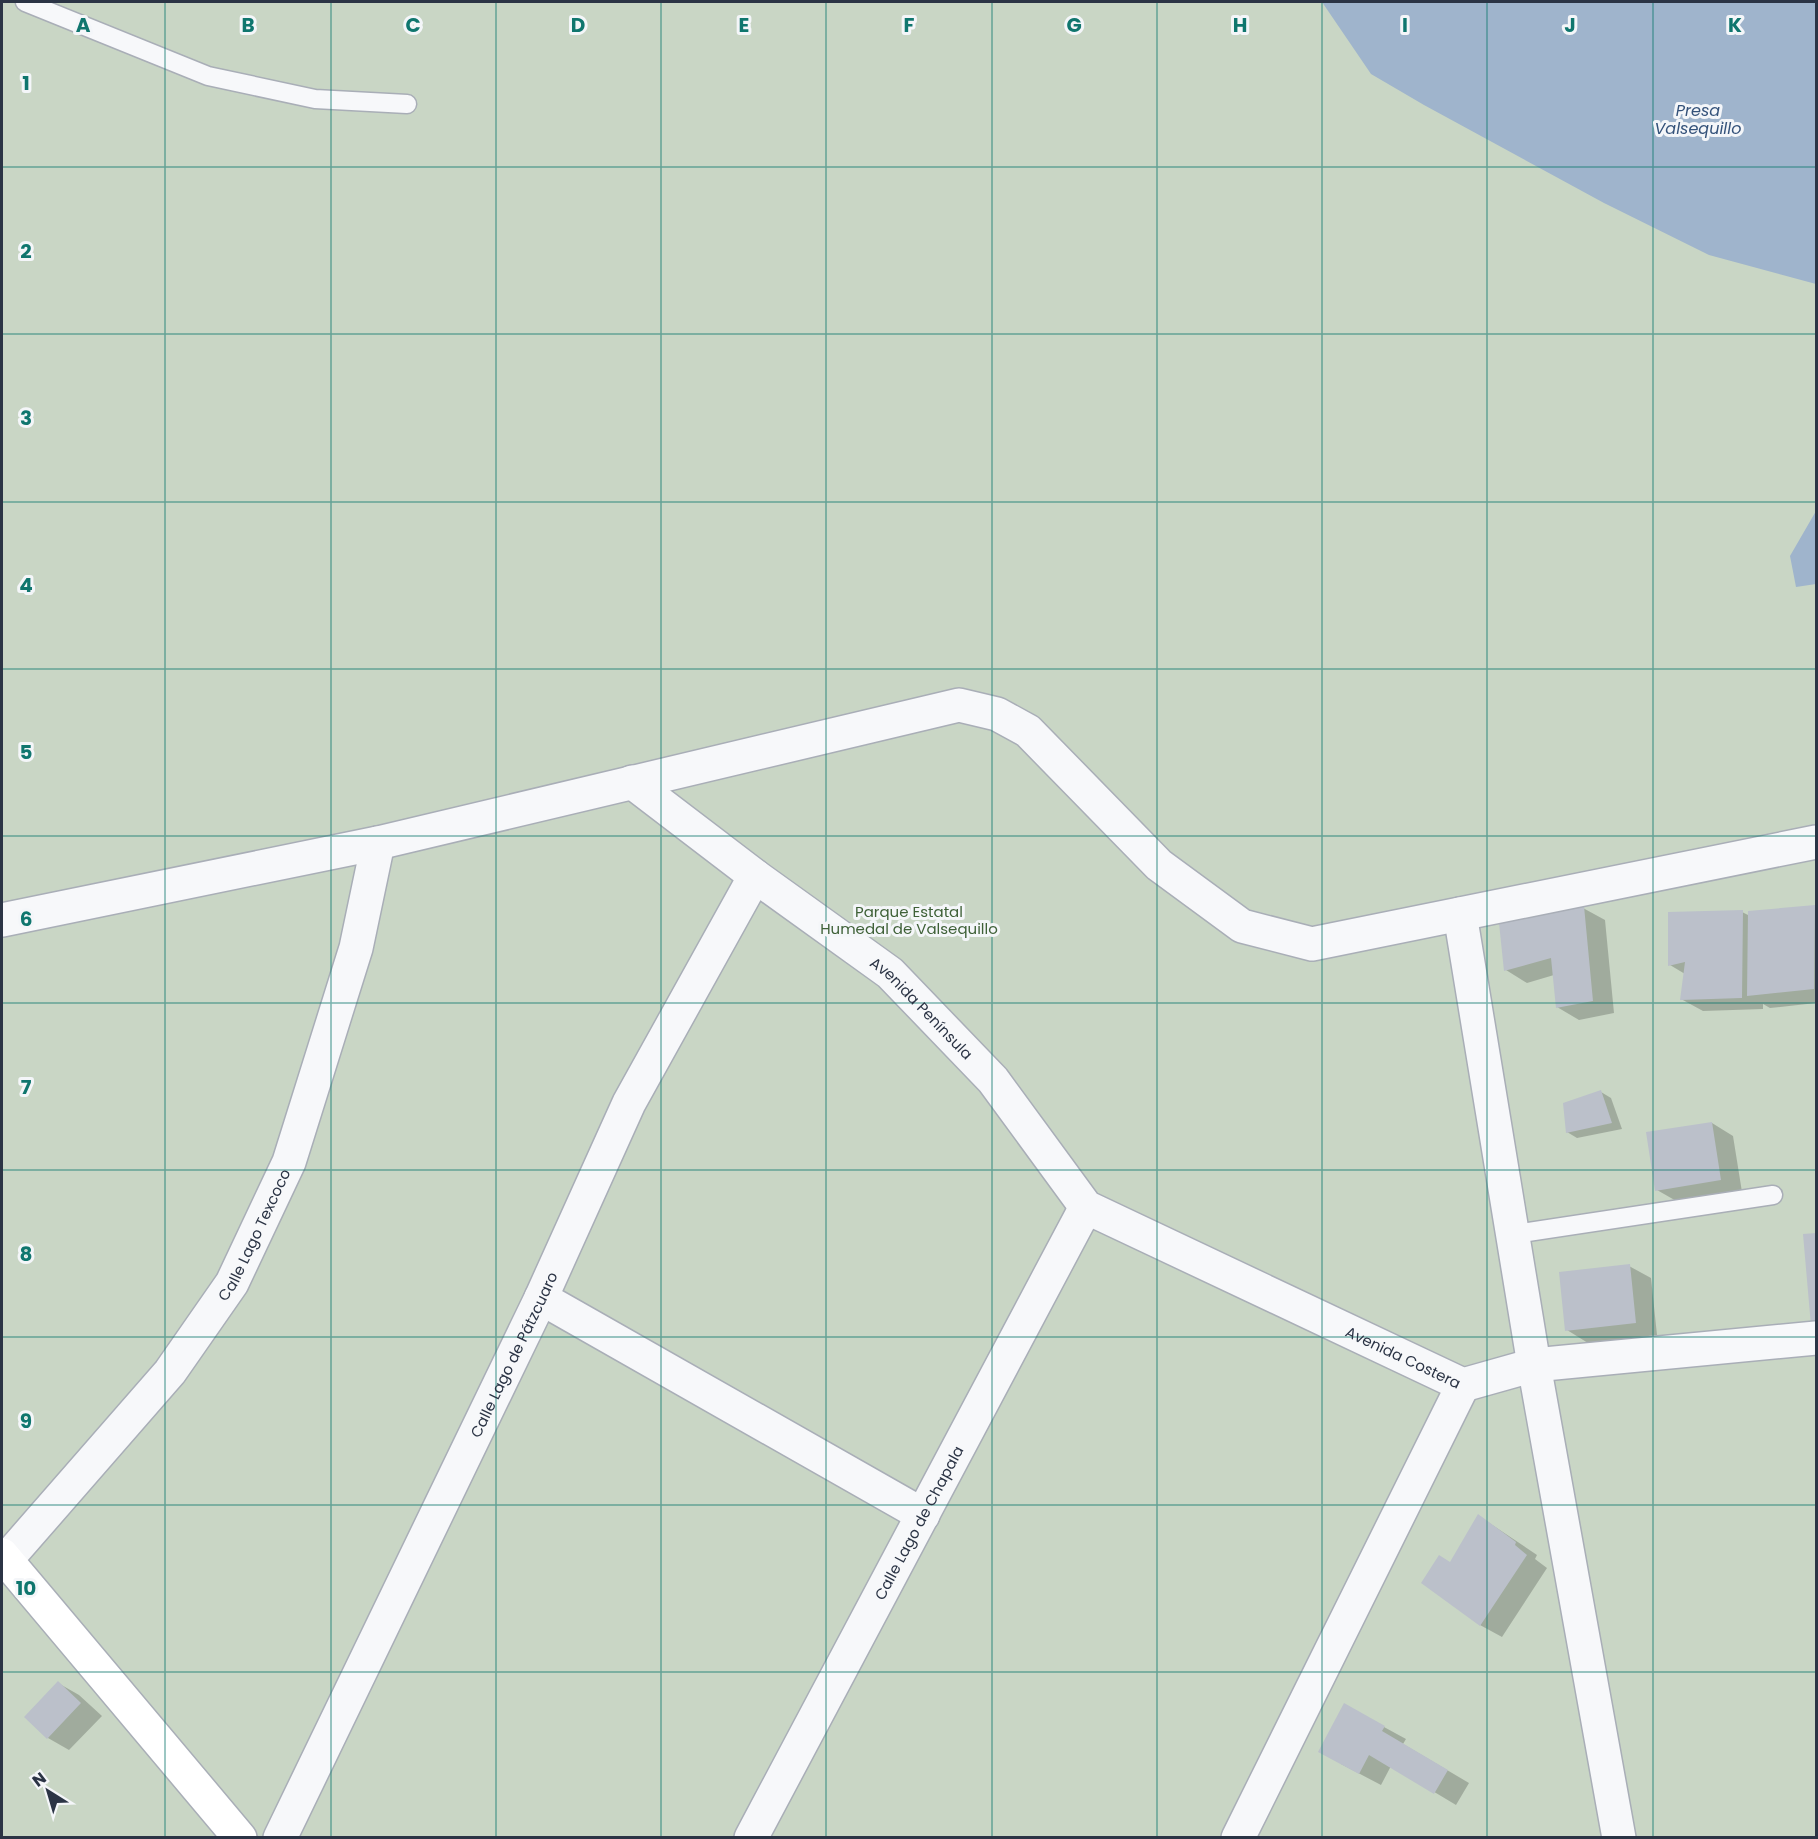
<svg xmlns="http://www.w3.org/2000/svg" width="1818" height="1839" viewBox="0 0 1818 1839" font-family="Poppins,sans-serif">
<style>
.green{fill:#c9d6c5}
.water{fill:#9fb4cc}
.shadow{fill:#0003}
.building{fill:#bbc0ca}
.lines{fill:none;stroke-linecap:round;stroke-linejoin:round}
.lane-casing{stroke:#a9aeb7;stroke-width:21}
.street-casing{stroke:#a9aeb7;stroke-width:36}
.secondary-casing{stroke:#a9aeb7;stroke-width:36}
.lane{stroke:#f7f8fa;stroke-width:18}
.street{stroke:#f7f8fa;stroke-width:33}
.secondary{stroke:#fff;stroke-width:33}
.grid{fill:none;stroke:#0f766e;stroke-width:1.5;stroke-opacity:0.55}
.labels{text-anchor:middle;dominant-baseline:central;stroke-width:6;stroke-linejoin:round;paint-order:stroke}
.park-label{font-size:15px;fill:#3f6138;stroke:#f4f6f9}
.street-label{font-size:15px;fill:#2b3445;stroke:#f4f6f9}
.water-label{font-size:16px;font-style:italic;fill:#34527a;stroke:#f4f6f9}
.grid-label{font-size:20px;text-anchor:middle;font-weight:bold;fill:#0f766e;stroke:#f4f6f9;stroke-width:6;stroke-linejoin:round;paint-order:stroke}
</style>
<rect width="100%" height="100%" fill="#e4e7ec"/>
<path class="green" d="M 2,2 L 1816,2 L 1816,1837 L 2,1837 Z"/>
<path class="water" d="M 1322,2 L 1816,2 L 1816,284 L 1709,255 L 1604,203 L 1424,105 L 1371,74 Z
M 1816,511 L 1816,584 L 1796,587 L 1790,556 Z"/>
<path class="shadow" d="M 1814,907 L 1816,908 L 1816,1003 L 1770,1008 L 1763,1004 L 1763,1009 L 1703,1011 L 1681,999 L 1685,974 L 1670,965 L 1742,912 L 1750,916 Z
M 1583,908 L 1605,920 L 1614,1013 L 1579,1020 L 1557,1007 L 1554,975 L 1527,983 L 1506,970 Z
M 1601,1092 L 1611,1098 L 1622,1129 L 1577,1138 L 1567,1132 Z
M 1712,1123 L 1733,1136 L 1742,1192 L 1678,1202 L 1657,1190 Z
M 1816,1234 L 1816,1328 L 1805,1235 Z
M 1629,1266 L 1651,1278 L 1657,1335 L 1588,1343 L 1567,1330 Z
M 1479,1516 L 1537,1555 L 1535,1559 L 1547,1568 L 1502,1637 L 1480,1625 Z
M 58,1683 L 79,1695 L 102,1716 L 69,1750 L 48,1738 Z
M 1384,1727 L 1406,1739 L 1403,1744 L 1469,1783 L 1456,1805 L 1391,1766 L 1381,1785 L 1341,1764 Z"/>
<path class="building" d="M 1815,905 L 1814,989 L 1747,996 L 1748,911 Z
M 1584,906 L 1593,1001 L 1556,1008 L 1551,958 L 1504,971 L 1499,923 Z
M 1743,910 L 1742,998 L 1680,1000 L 1685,962 L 1668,966 L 1668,912 Z
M 1601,1090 L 1612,1123 L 1566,1133 L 1563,1103 Z
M 1712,1122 L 1721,1180 L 1655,1191 L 1646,1132 Z
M 1816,1233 L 1816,1326 L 1811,1326 L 1803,1234 Z
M 1630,1264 L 1636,1323 L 1565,1331 L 1559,1272 Z
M 1478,1514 L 1516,1542 L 1515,1545 L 1527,1555 L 1480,1626 L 1421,1583 L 1439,1555 L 1450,1562 Z
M 58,1681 L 81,1703 L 47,1739 L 24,1717 Z
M 1344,1703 L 1385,1726 L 1382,1731 L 1448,1770 L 1434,1794 L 1369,1755 L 1359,1774 L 1318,1752 Z"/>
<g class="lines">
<defs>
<path id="lane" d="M 25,2 L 208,76 L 315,99 L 407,104
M 1515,1234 L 1773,1195"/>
<g id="street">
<path id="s1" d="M 632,782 L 755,876 L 890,973 L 993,1080 L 1086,1207 L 1463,1385 L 1534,1365 L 1816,1338"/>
<path d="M 1460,914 L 1534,1365 L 1619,1838"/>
<path d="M 2,920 L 378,843 L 959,705 L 997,714 L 1028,731 L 1159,865 L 1242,926 L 1312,944 L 1816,842"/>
<path d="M 541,1298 L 923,1515"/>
<path id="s2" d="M 6,1560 L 170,1372 L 232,1283 L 289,1162 L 356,948 L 378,843"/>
<path id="s3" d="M 280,1838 L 541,1298 L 629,1103 L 755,876"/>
<path id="s4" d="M 751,1838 L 1086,1207"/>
<path d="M 1238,1838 L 1463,1385"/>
</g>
<path id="secondary" d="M 2,1555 L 240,1838"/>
</defs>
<use href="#lane" class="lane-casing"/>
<use href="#street" class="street-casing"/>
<use href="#secondary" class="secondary-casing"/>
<use href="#lane" class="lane"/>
<use href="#street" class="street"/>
<use href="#secondary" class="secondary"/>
</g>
<path class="grid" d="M 165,2 L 165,1838M 331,2 L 331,1838M 496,2 L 496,1838M 661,2 L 661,1838M 826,2 L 826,1838M 992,2 L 992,1838M 1157,2 L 1157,1838M 1322,2 L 1322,1838M 1487,2 L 1487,1838M 1653,2 L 1653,1838M 2,167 L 1816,167M 2,334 L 1816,334M 2,502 L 1816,502M 2,669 L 1816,669M 2,836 L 1816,836M 2,1003 L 1816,1003M 2,1170 L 1816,1170M 2,1337 L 1816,1337M 2,1505 L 1816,1505M 2,1672 L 1816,1672"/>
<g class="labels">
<g class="park-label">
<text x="909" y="911">Parque Estatal<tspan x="909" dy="17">Humedal de Valsequillo</tspan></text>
</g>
<g class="street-label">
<text stroke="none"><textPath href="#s1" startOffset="368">Avenida Península</textPath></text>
<text stroke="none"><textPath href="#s2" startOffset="411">Calle Lago Texcoco</textPath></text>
<text stroke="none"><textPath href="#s3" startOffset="537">Calle Lago de Pátzcuaro</textPath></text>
<text stroke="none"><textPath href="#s1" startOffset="978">Avenida Costera</textPath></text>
<text stroke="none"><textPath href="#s4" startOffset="357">Calle Lago de Chapala</textPath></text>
</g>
<g class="water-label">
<text x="1698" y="110">Presa<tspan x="1698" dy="18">Valsequillo</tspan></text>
</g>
</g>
<g class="grid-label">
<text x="83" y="32">A</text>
<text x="248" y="32">B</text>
<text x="413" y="32">C</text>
<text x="578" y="32">D</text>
<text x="744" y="32">E</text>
<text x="909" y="32">F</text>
<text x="1074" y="32">G</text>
<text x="1240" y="32">H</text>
<text x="1405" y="32">I</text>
<text x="1570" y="32">J</text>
<text x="1735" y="32">K</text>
<text x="26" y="90">1</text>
<text x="26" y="258">2</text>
<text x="26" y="425">3</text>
<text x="26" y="592">4</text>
<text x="26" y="759">5</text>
<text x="26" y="926">6</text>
<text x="26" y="1094">7</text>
<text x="26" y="1261">8</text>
<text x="26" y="1428">9</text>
<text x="26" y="1595">10</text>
</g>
<rect width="1818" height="1839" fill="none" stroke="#2b3445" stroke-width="6"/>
<g transform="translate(48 1791) rotate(323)" stroke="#f4f6f9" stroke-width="4.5" paint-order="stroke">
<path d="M0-4.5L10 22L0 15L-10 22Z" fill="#2b3445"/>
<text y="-9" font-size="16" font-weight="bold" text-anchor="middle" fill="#2b3445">N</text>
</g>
</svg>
